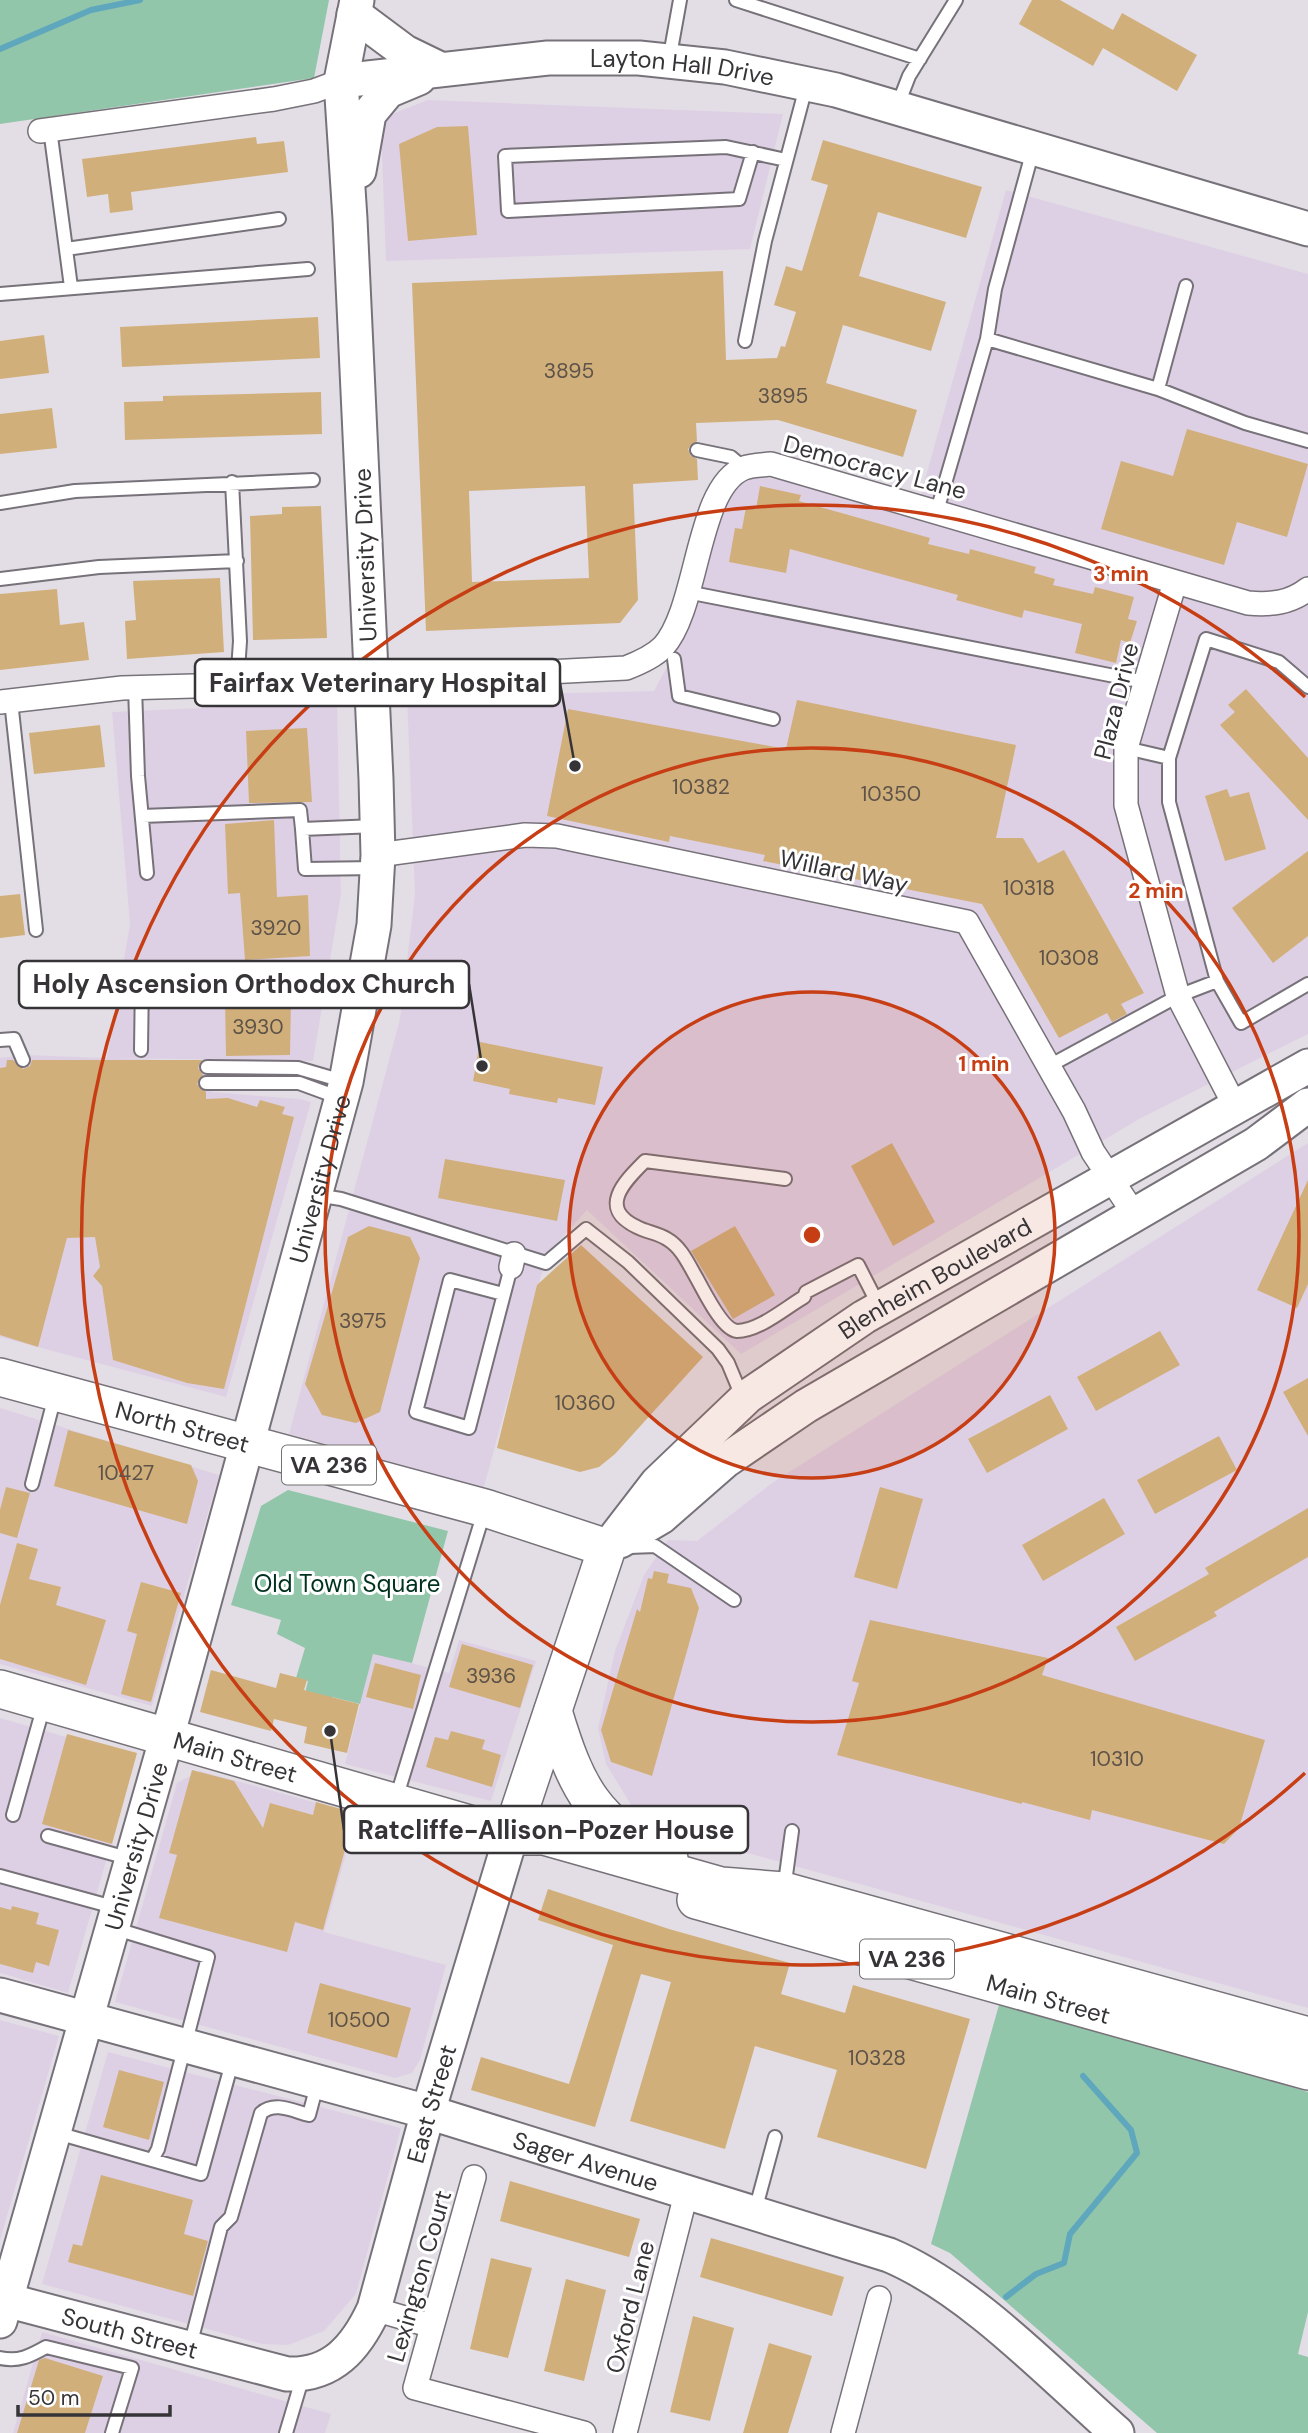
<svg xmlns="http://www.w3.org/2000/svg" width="1308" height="2433" viewBox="0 0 1308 2433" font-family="'DM Sans',sans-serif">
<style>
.commercial{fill:#ded0e4}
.green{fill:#92c6aa}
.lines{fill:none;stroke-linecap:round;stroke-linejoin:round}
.stream{stroke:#5fa7bd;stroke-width:6}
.building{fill:#d1af7b;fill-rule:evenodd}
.lane-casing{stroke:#777279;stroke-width:16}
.street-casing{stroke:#777279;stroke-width:26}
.secondary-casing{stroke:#777279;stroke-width:37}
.primary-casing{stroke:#777279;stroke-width:40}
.lane{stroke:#fff;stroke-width:12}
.street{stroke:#fff;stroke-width:23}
.secondary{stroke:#fff;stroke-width:33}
.primary{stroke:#fff;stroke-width:37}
.ring{fill:none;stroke:#c73e15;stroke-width:3.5}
.labels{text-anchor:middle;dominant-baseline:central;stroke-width:6;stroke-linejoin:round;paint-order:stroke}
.number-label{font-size:21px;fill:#5d5348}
.shield{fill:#fff;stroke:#727173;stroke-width:2}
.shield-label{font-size:23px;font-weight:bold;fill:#363437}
.street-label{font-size:24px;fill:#363437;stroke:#fff}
.park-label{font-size:24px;fill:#00331f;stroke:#fff}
.centre{fill:#c73e15;stroke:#fff;stroke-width:3.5}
.ring-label{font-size:21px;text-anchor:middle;font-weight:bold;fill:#c73e15;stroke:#fff;stroke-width:6;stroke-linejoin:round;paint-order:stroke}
.leader{fill:none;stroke:#363437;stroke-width:2.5}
.callout-dot{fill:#363437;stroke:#fff;stroke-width:2.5}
.callout{fill:#fff;stroke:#363437;stroke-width:2.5}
.callout-label{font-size:26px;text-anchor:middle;font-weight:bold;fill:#363437}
</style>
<rect width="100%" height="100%" fill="#e3dee5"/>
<path class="commercial" d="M 428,100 L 783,114 L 750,249 L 386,261 L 381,128 L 392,114 Z
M 1006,190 L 1308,274 L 1308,1034 L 1141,1118 L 741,1354 L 587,1210 L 547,1254 L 484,1487 L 289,1434 L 400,1019 L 415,894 L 407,697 L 654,691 L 686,631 L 734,473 L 919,501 Z
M 337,702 L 341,894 L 313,1061 L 115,1058 L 212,1062 L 211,1092 L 300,1099 L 311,1102 L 226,1397 L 0,1337 L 0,1058 L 26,1055 L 107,1058 L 130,924 L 112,712 Z
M 1308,1143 L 1308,2008 L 661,1829 L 633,1808 L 606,1764 L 598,1728 L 615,1651 L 644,1575 L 668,1540 L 697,1541 L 772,1483 Z
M 0,1408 L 219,1475 L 152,1706 L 0,1664 Z
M 459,1640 L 536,1661 L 491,1801 L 345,1764 L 373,1653 L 449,1673 Z
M 0,1718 L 136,1757 L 68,1993 L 0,1973 Z
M 200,1771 L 357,1814 L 324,1932 L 446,1965 L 420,2060 L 412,2073 L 395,2078 L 115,2002 L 177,1783 Z
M 0,2020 L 59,2036 L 0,2240 Z
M 108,2052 L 401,2128 L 356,2294 L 324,2331 L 288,2345 L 262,2344 L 42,2284 Z
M 42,2332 L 331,2414 L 325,2433 L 13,2433 Z"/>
<path class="green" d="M 0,0 L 329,0 L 314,78 L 0,124 Z
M 288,1490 L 448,1531 L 412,1663 L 373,1654 L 360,1704 L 332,1697 L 326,1719 L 300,1713 L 308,1681 L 296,1678 L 305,1648 L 277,1634 L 281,1620 L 231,1605 L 261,1506 Z
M 999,2005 L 1071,2022 L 1308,2092 L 1308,2312 L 1298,2354 L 1308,2357 L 1308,2433 L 1157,2433 L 950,2253 L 931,2244 Z"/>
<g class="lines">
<path class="stream" d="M 0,49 L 91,10 L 140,0
M 1006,2297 L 1036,2274 L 1064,2263 L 1070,2234 L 1137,2153 L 1131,2130 L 1083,2076"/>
</g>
<path class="building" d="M 1032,0 L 1060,0 L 1113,30 L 1122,13 L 1197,55 L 1177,91 L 1103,48 L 1093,66 L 1019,24 Z
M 468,126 L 477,235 L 408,241 L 399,144 L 437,127 Z
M 256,137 L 257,144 L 284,141 L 288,172 L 131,192 L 133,210 L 110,213 L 108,194 L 87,197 L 82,159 Z
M 823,140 L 982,187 L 966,238 L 878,212 L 859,276 L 946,302 L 931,351 L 843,325 L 826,383 L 917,410 L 903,457 L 778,420 L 696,423 L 697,441 L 688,449 L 691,456 L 697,459 L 698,480 L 633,484 L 638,600 L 620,623 L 426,631 L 412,283 L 723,271 L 726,360 L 777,358 L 781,346 L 785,347 L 796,312 L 774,305 L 786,266 L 802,271 L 828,185 L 811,180 ZM 585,486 L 589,578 L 472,582 L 469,491 Z
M 318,317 L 320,358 L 122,367 L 120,327 Z
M 44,335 L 49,373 L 0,379 L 0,341 Z
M 321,392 L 322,434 L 125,440 L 124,402 L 163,401 L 163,396 Z
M 52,408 L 57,448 L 0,454 L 0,414 Z
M 1187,429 L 1308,464 L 1287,537 L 1237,522 L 1224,565 L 1101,529 L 1121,461 L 1173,476 Z
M 760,486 L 801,495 L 799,501 L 930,538 L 928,544 L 969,554 L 970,549 L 1036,567 L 1034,573 L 1055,579 L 1053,585 L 1093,594 L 1095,587 L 1134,597 L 1128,619 L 1137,621 L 1130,643 L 1121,640 L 1116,663 L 1075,653 L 1082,624 L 1024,610 L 1022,618 L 956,600 L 958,595 L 790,549 L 786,573 L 729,562 L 735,528 L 742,529 L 746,507 L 756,509 Z
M 321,506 L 327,638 L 253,640 L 250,516 L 282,514 L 282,507 Z
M 220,578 L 224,652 L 127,659 L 125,621 L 136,620 L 133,581 Z
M 57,589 L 60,625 L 84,622 L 89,660 L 0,670 L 0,594 Z
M 1246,689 L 1308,758 L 1308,820 L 1220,725 L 1235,712 L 1228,705 Z
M 797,700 L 1016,745 L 996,838 L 1023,838 L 1038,863 L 1064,850 L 1144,993 L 1121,1004 L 1127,1014 L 1112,1022 L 1107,1013 L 1059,1038 L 982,904 L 763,861 L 765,855 L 670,836 L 669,842 L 547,816 L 568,709 L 786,749 Z
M 100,725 L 105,767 L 34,774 L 29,733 Z
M 307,728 L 312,802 L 249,803 L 246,731 Z
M 1227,789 L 1230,797 L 1249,792 L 1266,849 L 1225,861 L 1205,796 Z
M 274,820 L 277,897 L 308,895 L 310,956 L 245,960 L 240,893 L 228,894 L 225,824 Z
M 1308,851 L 1308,936 L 1273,963 L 1232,908 Z
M 20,894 L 25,935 L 0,938 L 0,896 Z
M 291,998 L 290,1055 L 226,1056 L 225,999 Z
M 480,1042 L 603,1067 L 595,1105 L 558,1098 L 557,1103 L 509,1094 L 510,1089 L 473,1081 Z
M 7,1060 L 13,1060 L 23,1069 L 30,1066 L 32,1060 L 202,1060 L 198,1068 L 203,1075 L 197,1084 L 206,1092 L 206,1099 L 228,1098 L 257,1107 L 260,1100 L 285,1107 L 282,1114 L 294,1117 L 224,1389 L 187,1383 L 113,1360 L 102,1286 L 93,1276 L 100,1267 L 95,1237 L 67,1238 L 38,1347 L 0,1335 L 0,1068 L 6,1067 Z
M 892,1143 L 935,1222 L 893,1246 L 851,1166 Z
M 445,1159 L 565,1180 L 557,1221 L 438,1198 Z
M 1308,1180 L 1308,1284 L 1297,1308 L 1257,1290 Z
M 369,1226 L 410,1237 L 420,1258 L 380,1412 L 356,1423 L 322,1415 L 305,1384 L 348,1237 Z
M 735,1226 L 775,1295 L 733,1319 L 691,1251 Z
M 581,1245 L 703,1357 L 615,1454 L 599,1467 L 580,1472 L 497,1448 L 537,1285 Z
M 1160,1331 L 1180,1365 L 1096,1411 L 1077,1377 Z
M 1308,1378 L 1308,1436 L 1283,1392 Z
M 1050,1395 L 1068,1429 L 987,1473 L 968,1439 Z
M 68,1430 L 191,1465 L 198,1481 L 187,1524 L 54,1486 Z
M 1219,1436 L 1237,1470 L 1155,1514 L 1137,1480 Z
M 6,1487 L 30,1493 L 17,1538 L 0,1533 L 0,1510 Z
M 880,1487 L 923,1499 L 897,1589 L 854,1577 Z
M 1104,1498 L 1125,1534 L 1043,1581 L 1022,1545 Z
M 1308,1508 L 1308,1557 L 1214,1612 L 1217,1616 L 1135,1661 L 1116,1627 L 1209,1574 L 1205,1568 Z
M 17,1543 L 38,1549 L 29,1579 L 61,1587 L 56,1605 L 106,1620 L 86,1685 L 0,1659 L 0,1605 Z
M 654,1571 L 669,1574 L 667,1583 L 691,1588 L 699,1608 L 652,1776 L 611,1762 L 601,1730 L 637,1609 L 640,1612 L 648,1578 L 652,1579 Z
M 141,1582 L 181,1593 L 151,1702 L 121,1694 L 137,1634 L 127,1631 Z
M 870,1620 L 1048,1658 L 1042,1675 L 1265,1740 L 1239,1828 L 1224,1844 L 1092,1810 L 1090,1820 L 1022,1802 L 1022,1804 L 837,1755 L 859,1683 L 852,1681 Z
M 462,1644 L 533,1665 L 520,1708 L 449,1687 Z
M 375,1663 L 421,1675 L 413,1709 L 366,1697 Z
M 211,1670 L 276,1688 L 280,1673 L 307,1680 L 304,1690 L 359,1704 L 347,1753 L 304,1743 L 307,1727 L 274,1719 L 271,1731 L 200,1712 Z
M 451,1731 L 485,1740 L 482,1749 L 501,1755 L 492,1787 L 426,1767 L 435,1737 L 448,1740 Z
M 67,1734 L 137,1753 L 112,1844 L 42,1824 Z
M 192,1770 L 234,1781 L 263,1828 L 270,1803 L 313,1815 L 316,1802 L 355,1813 L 323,1930 L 295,1922 L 287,1952 L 159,1918 L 177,1855 L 169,1853 Z
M 548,1889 L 669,1929 L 790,1963 L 781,1994 L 845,2013 L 853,1985 L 970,2019 L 926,2169 L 817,2137 L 837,2070 L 755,2046 L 725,2149 L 630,2121 L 671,1982 L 641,1974 L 595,2127 L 471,2090 L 481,2057 L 569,2084 L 613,1945 L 538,1920 Z
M 12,1906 L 39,1913 L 36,1924 L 59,1930 L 49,1966 L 36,1962 L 33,1973 L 0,1964 L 0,1907 L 11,1910 Z
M 320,1983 L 411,2008 L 397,2058 L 307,2033 Z
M 119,2070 L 164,2082 L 149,2140 L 103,2127 Z
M 101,2175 L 193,2200 L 184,2234 L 208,2241 L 193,2296 L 68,2262 L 73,2244 L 82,2246 Z
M 510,2181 L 640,2219 L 629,2257 L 500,2221 Z
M 711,2238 L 844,2277 L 832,2316 L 700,2277 Z
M 491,2258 L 532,2268 L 508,2358 L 470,2349 Z
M 566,2279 L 606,2290 L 584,2381 L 544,2371 Z
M 693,2316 L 734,2328 L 710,2421 L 670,2412 Z
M 769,2343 L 812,2356 L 788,2433 L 743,2433 Z
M 45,2358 L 103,2376 L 85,2433 L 17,2433 L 39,2360 Z"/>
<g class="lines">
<defs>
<path id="lane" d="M 736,0 L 920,59
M 669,61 L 680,0
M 897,107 L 909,76 L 956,0
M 50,129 L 71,287
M 753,152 L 739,199 L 508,211 L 505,156 L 726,147 L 786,160
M 66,249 L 279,219
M 0,294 L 308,269
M 987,339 L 1158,389 L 1245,423 L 1308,441
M 745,341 L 765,241 L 806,87
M 1158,389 L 1186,286
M 697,450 L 731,457 L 744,468
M 232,482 L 240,641 L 237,685
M 0,503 L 75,491 L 313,480
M 937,511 L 987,339 L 995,289 L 1033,150
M 0,579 L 99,567 L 237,561
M 687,592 L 1145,682
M 674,659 L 679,696 L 773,719
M 135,687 L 138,776 L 147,873
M 1308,687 L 1279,662 L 1206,639 L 1169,758 L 1169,802 L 1217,981 L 1241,1023 L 1308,984
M 11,701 L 36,930
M 1126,748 L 1169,758
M 142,816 L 300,810 L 302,829 L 376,826
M 302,829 L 305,869 L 377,868
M 0,1040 L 14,1039 L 23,1060
M 141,1050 L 142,978 L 295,976 L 361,985
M 1049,1066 L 1178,996 L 1217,981
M 207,1067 L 298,1068 L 346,1082
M 206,1083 L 299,1083 L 340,1098
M 785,1179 L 645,1161 C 625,1181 597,1208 637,1227 C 646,1232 658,1233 667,1239 C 681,1247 688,1263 696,1277 C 703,1289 722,1330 737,1331 C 759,1331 785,1308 804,1297 L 806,1292 L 858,1265 L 880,1308
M 316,1195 L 341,1199 L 546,1263 L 586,1229 L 628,1262 L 718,1349 L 728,1363 L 743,1399
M 503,1294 L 450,1280 L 416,1412 L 469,1428 L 511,1267
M 32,1484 L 55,1396
M 629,1547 L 655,1546 L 734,1600
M 396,1799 L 484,1512
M 13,1815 L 44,1705
M 48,1836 L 131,1859
M 0,1876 L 117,1908
M 784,1890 L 792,1831
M 113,1928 L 208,1957 L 158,2149 L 152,2160
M 57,2133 L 201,2174 L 233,2059
M 755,2211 L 775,2137
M 190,2346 L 221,2227 L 231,2217 L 261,2113 C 275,2101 293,2111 309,2115 L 317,2085
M 0,2358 C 19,2362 30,2356 46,2347 L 132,2368 L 112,2433
M 286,2433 L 303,2376"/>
<path id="street" d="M 40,131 L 274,99 L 314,91 L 341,81
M 1175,582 L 1126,748 L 1126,805 L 1178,996 L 1236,1108
M 0,702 L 122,688 L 370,681 L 626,668 C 639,663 653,657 663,647 C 699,608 696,487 744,468 C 752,465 763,465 771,464 L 1248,603 C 1271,605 1290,603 1308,589
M 378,855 L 525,835 L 557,836 L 967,922 L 1074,1111 L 1093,1152 L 1135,1215
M 511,1267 L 514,1254
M 474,2177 L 415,2388 L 584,2433
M 374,2309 L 432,2326
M 625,2433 L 686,2194
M 843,2433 L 879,2298"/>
<g id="secondary">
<path d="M 354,14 L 405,52 L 440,69"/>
<path id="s1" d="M 341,81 L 548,58 L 639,58 L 725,67 L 836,90 L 1308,229"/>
<path d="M 359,171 L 369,114 L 388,91 L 419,78"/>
<path d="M 620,1541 L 661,1517 L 725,1461 L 806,1406 L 1256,1144 L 1308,1105"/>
<path id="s2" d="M 607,1548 L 657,1483 L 748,1396 L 864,1317 L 1308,1066"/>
<path id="s3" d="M 0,1995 L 428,2112 L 889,2255 C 970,2289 1050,2374 1117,2433"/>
<path id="s4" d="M 6,2300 L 287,2374 C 332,2376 356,2348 374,2309 L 428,2112 L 511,1836"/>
<path id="s5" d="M 0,2321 L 174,1712 L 346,1082 L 374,925 L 378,855 L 376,779 L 350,219 L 341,81 L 357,0"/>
</g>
<g id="primary">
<path id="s6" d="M 0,1377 L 485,1508 L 607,1548 L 511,1836"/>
<path id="s7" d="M 0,1689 L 511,1836 L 544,1836 L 721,1886 L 784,1891 L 1308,2036"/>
<path d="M 553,1711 C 576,1787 593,1824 669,1859"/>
<path id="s8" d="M 696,1900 L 1308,2071"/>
</g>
</defs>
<use href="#lane" class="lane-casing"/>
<use href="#street" class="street-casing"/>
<use href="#secondary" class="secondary-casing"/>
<use href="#primary" class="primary-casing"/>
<use href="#lane" class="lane"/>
<use href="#street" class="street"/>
<use href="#secondary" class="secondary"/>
<use href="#primary" class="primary"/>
</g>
<circle cx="812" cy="1235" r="243" fill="#c73e15" fill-opacity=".12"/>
<g class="ring">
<circle cx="812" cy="1235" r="243"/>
<circle cx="812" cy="1235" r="487"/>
<path d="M1305 1773A730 730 0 1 1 1305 697"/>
</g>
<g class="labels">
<g class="number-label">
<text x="569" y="371">3895</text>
<text x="783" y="396">3895</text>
<text x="701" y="787">10382</text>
<text x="891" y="794">10350</text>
<text x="1029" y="888">10318</text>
<text x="276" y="928">3920</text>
<text x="1069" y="958">10308</text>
<text x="258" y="1027">3930</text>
<text x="363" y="1321">3975</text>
<text x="585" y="1403">10360</text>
<text x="126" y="1473">10427</text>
<text x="491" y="1676">3936</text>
<text x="1117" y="1759">10310</text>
<text x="359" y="2020">10500</text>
<text x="877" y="2058">10328</text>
</g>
<g class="shield">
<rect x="282" y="1445.5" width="94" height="39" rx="5"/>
<rect x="860" y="1939.5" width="94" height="39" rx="5"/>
</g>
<g class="shield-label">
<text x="329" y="1465">VA 236</text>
<text x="907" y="1959">VA 236</text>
</g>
<g class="street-label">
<text stroke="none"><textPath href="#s1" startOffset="343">Layton Hall Drive</textPath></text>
<text transform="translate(875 467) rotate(15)">Democracy Lane</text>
<text transform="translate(365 555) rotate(-92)">University Drive</text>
<text transform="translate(1116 701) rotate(-76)">Plaza Drive</text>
<text transform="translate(844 871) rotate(12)">Willard Way</text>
<text stroke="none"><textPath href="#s5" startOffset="1186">University Drive</textPath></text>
<text stroke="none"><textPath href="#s2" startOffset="429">Blenheim Boulevard</textPath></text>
<text stroke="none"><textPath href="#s6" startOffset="189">North Street</textPath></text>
<text stroke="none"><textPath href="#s7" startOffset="245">Main Street</textPath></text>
<text stroke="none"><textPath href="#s5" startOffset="494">University Drive</textPath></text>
<text stroke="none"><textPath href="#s8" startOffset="366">Main Street</textPath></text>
<text stroke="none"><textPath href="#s4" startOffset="620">East Street</textPath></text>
<text stroke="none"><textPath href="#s3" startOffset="609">Sager Avenue</textPath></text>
<text transform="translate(419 2276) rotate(-74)">Lexington Court</text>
<text transform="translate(630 2307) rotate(-76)">Oxford Lane</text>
<text stroke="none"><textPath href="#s4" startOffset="128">South Street</textPath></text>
</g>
<g class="park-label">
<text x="347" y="1583">Old Town Square</text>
</g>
</g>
<circle cx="812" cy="1235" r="10" class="centre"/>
<g class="ring-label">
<text x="1121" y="581">3 min</text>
<text x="1156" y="898">2 min</text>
<text x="984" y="1071">1 min</text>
</g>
<path class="leader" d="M575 766L560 683M482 1066L469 984M330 1731L344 1830"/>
<g class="callout-dot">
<circle cx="575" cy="766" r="7"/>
<circle cx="482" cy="1066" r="7"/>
<circle cx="330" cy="1731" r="7"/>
</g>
<g class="callout">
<rect x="195" y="659" width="365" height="47" rx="7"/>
<rect x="19" y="961" width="450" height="47" rx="7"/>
<rect x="344" y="1806" width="404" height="47" rx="7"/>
</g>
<g class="callout-label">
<text x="378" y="692">Fairfax Veterinary Hospital</text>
<text x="244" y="993">Holy Ascension Orthodox Church</text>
<text x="546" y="1839">Ratcliffe-Allison-Pozer House</text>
</g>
<path d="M18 2405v10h152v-10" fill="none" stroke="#363437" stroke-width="3.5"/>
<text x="28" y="2405" font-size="21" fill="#363437" stroke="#ffffff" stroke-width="5" paint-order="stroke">50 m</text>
</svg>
